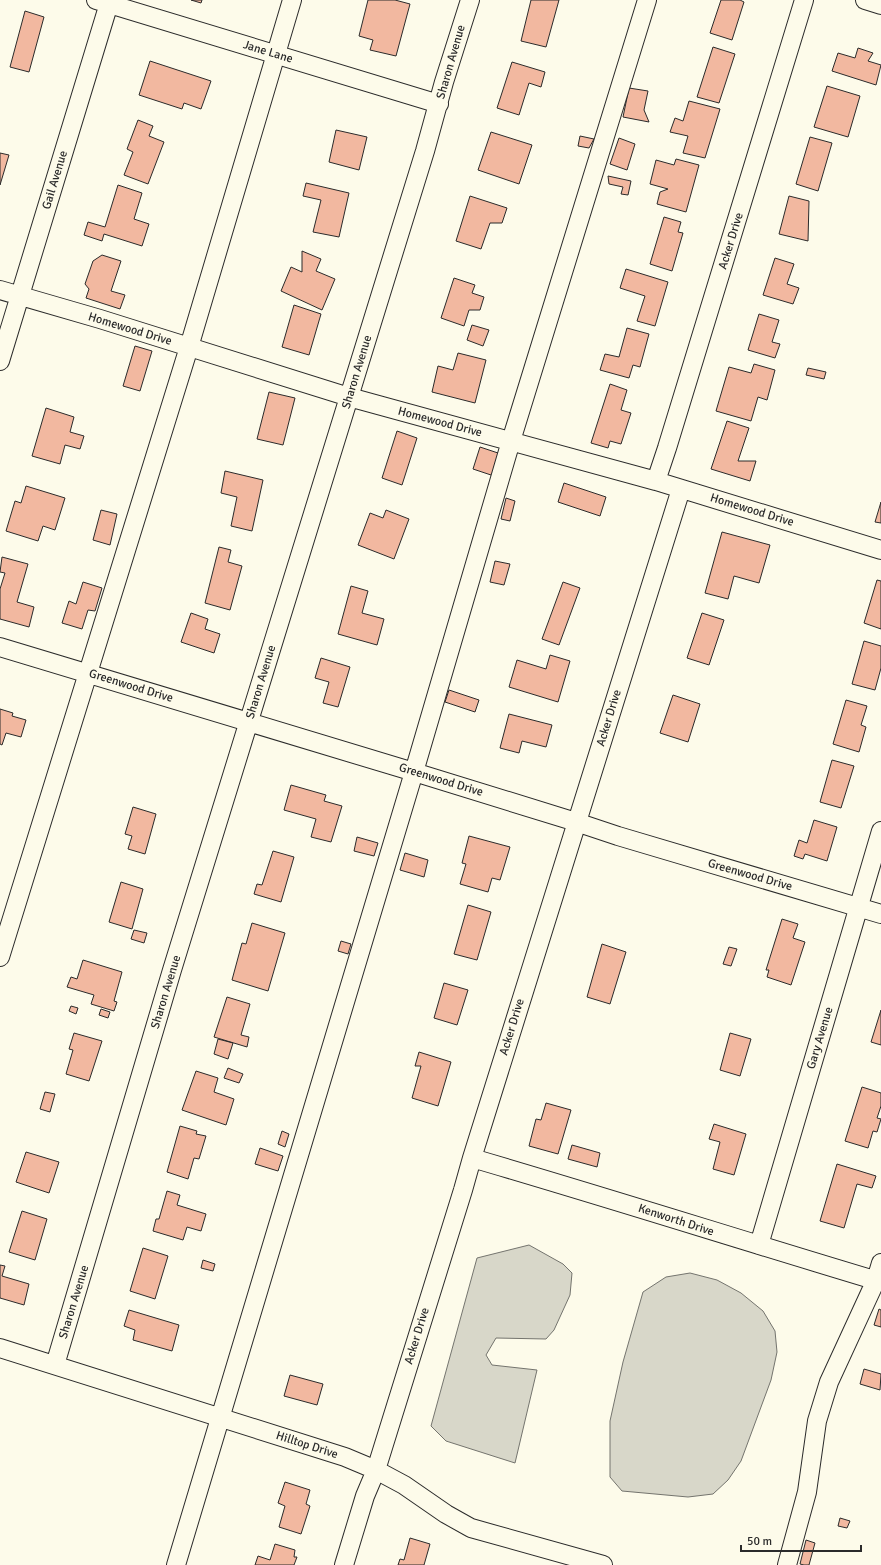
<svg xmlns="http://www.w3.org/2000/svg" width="881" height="1565" viewBox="0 0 881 1565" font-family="Signika,sans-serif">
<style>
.water{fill:#d8d7c9;stroke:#74746e}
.building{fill:#f2b8a0;stroke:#2b2b2b}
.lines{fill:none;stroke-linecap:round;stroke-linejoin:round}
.minor-casing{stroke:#2b2b2b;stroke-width:20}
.minor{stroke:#fdfbea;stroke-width:18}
.labels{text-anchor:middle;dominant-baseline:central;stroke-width:3;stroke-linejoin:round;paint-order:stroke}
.street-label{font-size:12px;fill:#2b2b2b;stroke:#fdfbea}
</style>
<rect width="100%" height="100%" fill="#fdfbea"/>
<path class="water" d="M 529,1245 L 563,1264 L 572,1273 L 570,1295 L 554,1330 L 546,1339 L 496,1338 L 486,1355 L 492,1365 L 537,1370 L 515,1463 L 446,1441 L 431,1426 L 477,1258 Z
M 690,1273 L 717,1280 L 741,1293 L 763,1311 L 775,1331 L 777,1352 L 771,1380 L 741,1461 L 728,1480 L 713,1494 L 688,1497 L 622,1491 L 610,1477 L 610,1421 L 623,1362 L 643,1292 L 666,1277 Z"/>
<path class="building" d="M 191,0 L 202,0 L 201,3 Z
M 368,0 L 395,0 L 410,4 L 396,56 L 370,50 L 373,40 L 359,36 Z
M 531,0 L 559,0 L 546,47 L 521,41 Z
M 721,0 L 740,0 L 744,2 L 732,40 L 710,33 Z
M 25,11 L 44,17 L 29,72 L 10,67 Z
M 713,47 L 735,54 L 719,103 L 697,97 Z
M 858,48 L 873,53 L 868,61 L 881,65 L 876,85 L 832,71 L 838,53 L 855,58 Z
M 150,61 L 211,81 L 201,109 L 184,103 L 182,109 L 139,95 Z
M 512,62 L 545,72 L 541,87 L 529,83 L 519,115 L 497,108 Z
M 827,86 L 860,96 L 848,137 L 814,127 Z
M 629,88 L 648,91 L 644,110 L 649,122 L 623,117 Z
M 689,101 L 720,109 L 705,158 L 683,153 L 688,136 L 670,132 L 675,118 L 683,121 Z
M 138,120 L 153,126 L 149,136 L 164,142 L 148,184 L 124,175 L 133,152 L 127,149 Z
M 336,130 L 367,137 L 359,170 L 329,162 Z
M 491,132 L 532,145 L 519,184 L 478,170 Z
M 580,136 L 594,139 L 589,148 L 578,146 Z
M 810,137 L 832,143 L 818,191 L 796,184 Z
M 619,138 L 635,144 L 627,170 L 610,164 Z
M 0,153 L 9,155 L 0,185 Z
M 676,159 L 699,165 L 686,212 L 657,204 L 660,192 L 668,189 L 650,184 L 656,160 L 674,165 Z
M 608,176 L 631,181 L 628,195 L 621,194 L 623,187 L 609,184 Z
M 306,183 L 349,193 L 339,237 L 313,232 L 321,200 L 303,196 Z
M 118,185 L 142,193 L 134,219 L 149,224 L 142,246 L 104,234 L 102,241 L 84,235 L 88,222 L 105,227 Z
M 470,196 L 507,208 L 502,223 L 490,223 L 481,249 L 456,241 Z
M 789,196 L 809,201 L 808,241 L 779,234 Z
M 664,217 L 681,222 L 678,232 L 683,233 L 672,271 L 650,264 Z
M 302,251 L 321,259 L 316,271 L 335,279 L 322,310 L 281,291 L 291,267 L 302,272 Z
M 102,255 L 121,261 L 111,291 L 125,295 L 120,309 L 86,298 L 89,289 L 85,284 L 93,261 Z
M 775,258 L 794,264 L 787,284 L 799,288 L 793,304 L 763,295 Z
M 626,269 L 668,282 L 655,326 L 637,321 L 645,296 L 620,288 Z
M 454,278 L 475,285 L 472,293 L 484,297 L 480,310 L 469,310 L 464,326 L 441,318 Z
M 294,305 L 321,314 L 309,355 L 282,347 Z
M 759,314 L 779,320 L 772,342 L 780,344 L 775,358 L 748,350 Z
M 472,325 L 489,330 L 483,346 L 467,340 Z
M 627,328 L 649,334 L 640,367 L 633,365 L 629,378 L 600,370 L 605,354 L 619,357 Z
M 135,346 L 152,351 L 140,391 L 123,386 Z
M 458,353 L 486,360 L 475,403 L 432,392 L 438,366 L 453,370 Z
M 754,364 L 775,370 L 767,400 L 758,397 L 751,421 L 716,411 L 729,367 L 751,373 Z
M 808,368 L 826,372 L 824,379 L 806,375 Z
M 610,384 L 627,390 L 621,410 L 631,413 L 621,444 L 610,441 L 608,448 L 591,443 Z
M 269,392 L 295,398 L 283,445 L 257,439 Z
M 46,408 L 74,417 L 70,432 L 84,436 L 80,449 L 65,445 L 60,464 L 32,456 Z
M 727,421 L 749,428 L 738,461 L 756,461 L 750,481 L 711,469 Z
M 397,431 L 417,438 L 402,485 L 382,478 Z
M 480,447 L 501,454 L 494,476 L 473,469 Z
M 225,471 L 263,480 L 252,531 L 231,526 L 237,497 L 221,493 Z
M 564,483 L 606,497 L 600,516 L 558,502 Z
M 26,486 L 65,498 L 55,530 L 43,526 L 38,541 L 6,531 L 15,501 L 21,503 Z
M 506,498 L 515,501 L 510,521 L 501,519 Z
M 881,502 L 881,523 L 875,522 Z
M 101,510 L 117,514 L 110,545 L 93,540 Z
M 386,510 L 409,519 L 394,559 L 358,545 L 370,513 L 383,518 Z
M 722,532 L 770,545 L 759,583 L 734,576 L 728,599 L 705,593 Z
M 219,547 L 231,550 L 228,562 L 242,566 L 230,610 L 205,603 Z
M 2,557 L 28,564 L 17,602 L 34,607 L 29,627 L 0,619 L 0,589 L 5,573 L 0,572 Z
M 495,561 L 510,564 L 504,585 L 490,582 Z
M 877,580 L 881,581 L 881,629 L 864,623 Z
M 83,582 L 102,588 L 95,611 L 88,610 L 82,629 L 62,623 L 69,601 L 76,604 Z
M 563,582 L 580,588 L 559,645 L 542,639 Z
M 351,586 L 368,591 L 362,613 L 384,619 L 377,645 L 338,634 Z
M 191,613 L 208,619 L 205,629 L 220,634 L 214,653 L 181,642 Z
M 702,613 L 724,620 L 709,665 L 687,658 Z
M 864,641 L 881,646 L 881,668 L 875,690 L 852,684 Z
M 550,655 L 570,661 L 558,702 L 509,687 L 517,660 L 546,669 Z
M 321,658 L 350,667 L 338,707 L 323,703 L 329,682 L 315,678 Z
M 449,690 L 479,700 L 475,712 L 445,702 Z
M 673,695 L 700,704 L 688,742 L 660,733 Z
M 846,700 L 867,706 L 861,725 L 866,727 L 859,752 L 833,744 Z
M 0,709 L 13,713 L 12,716 L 26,720 L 21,737 L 6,733 L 2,745 L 0,744 Z
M 509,714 L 552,725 L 546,747 L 522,741 L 519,753 L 500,748 Z
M 832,760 L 854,766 L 841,808 L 820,802 Z
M 291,785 L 326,795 L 324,801 L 342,806 L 331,842 L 311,837 L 316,819 L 284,810 Z
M 133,807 L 156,814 L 145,854 L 128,849 L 132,836 L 125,834 Z
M 814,820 L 837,827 L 827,861 L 805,854 L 803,859 L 794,856 L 799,840 L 807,843 Z
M 469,836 L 510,847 L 500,880 L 492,878 L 488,892 L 460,884 L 466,864 L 462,863 Z
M 357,837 L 378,843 L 374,856 L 354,851 Z
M 273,851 L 294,857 L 281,902 L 254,894 L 257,884 L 262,885 Z
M 405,853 L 428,860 L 424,877 L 400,870 Z
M 121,882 L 143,889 L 132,929 L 109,922 Z
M 468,905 L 491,912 L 477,960 L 454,954 Z
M 782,919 L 798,924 L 793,938 L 805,942 L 791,985 L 767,977 L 769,970 L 766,970 Z
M 252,923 L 285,933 L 268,991 L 232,980 L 242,943 L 246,944 Z
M 134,930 L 147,933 L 144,943 L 131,939 Z
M 341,941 L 351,944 L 348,954 L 338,951 Z
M 602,944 L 626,952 L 610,1004 L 587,997 Z
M 729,947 L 737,949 L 731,966 L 723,964 Z
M 83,960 L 122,972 L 114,1001 L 117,1002 L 114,1011 L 91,1004 L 94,995 L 67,987 L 71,977 L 77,979 Z
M 444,983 L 468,990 L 457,1025 L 434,1018 Z
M 227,997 L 250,1004 L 241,1035 L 249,1037 L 247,1047 L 214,1037 Z
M 71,1006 L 78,1008 L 76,1014 L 69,1011 Z
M 101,1009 L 110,1012 L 108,1018 L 99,1015 Z
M 881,1010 L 881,1045 L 871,1042 Z
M 74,1033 L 102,1041 L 89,1081 L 66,1074 L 73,1050 L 69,1049 Z
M 730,1033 L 751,1039 L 740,1076 L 720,1070 Z
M 218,1039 L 233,1043 L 228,1059 L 214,1054 Z
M 419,1052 L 451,1062 L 438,1106 L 412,1098 L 421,1066 L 415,1066 Z
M 228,1068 L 243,1074 L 239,1083 L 224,1078 Z
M 196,1071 L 218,1078 L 214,1092 L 234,1099 L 226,1125 L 182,1110 Z
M 862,1087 L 881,1093 L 881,1106 L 877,1118 L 881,1119 L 877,1132 L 873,1131 L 868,1148 L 845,1141 Z
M 45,1092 L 55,1094 L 50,1112 L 40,1109 Z
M 546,1103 L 571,1110 L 558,1154 L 529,1146 L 536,1119 L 541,1120 Z
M 714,1124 L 746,1134 L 734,1175 L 713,1169 L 720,1142 L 709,1139 Z
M 180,1126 L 197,1131 L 196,1134 L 206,1136 L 199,1159 L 194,1158 L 188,1179 L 167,1172 Z
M 282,1131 L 289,1134 L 285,1147 L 278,1144 Z
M 572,1145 L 600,1153 L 597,1167 L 568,1159 Z
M 260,1148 L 283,1156 L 278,1171 L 255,1164 Z
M 26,1152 L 59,1162 L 49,1193 L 16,1182 Z
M 837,1164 L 876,1176 L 872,1188 L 857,1184 L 844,1228 L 820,1221 Z
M 167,1191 L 180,1195 L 177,1205 L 206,1214 L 201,1231 L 187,1227 L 183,1240 L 153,1231 L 156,1219 L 159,1219 Z
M 22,1211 L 47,1219 L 35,1260 L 9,1252 Z
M 143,1248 L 168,1256 L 155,1299 L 130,1291 Z
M 203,1260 L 215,1264 L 213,1271 L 201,1268 Z
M 0,1265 L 5,1266 L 2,1276 L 29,1284 L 24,1305 L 0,1298 Z
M 879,1309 L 881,1310 L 881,1327 L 874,1325 Z
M 129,1310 L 179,1325 L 172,1351 L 133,1340 L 135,1330 L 124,1326 Z
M 864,1369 L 881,1374 L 880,1390 L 860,1384 Z
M 290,1375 L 323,1384 L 317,1405 L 284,1396 Z
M 285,1482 L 310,1490 L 306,1504 L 310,1506 L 301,1534 L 279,1527 L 285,1506 L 278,1503 Z
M 840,1518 L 850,1521 L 847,1528 L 838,1526 Z
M 410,1538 L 430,1544 L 424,1565 L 398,1565 L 400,1559 L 404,1560 Z
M 806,1540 L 815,1543 L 809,1565 L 804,1565 L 800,1564 Z
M 275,1544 L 295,1550 L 294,1557 L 297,1557 L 294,1565 L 255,1565 L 258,1556 L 270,1560 Z"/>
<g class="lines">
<defs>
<path id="minor" d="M 96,0 L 439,104
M 865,0 L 881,5
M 0,290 L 100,319 L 349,397 L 656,481 L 881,550
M 0,361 L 110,0
M 656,481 L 667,448 L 804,0
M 0,647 L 414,772 L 576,822 L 618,836 L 881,914
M 0,957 L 189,347 L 292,0
M 472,1158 C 609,1198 744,1241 881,1282
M 759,1245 L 881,831
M 0,1348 L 345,1457 L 376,1470 L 404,1485 L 446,1514 L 471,1528 L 603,1565
M 55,1365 L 172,970 L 425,151 L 444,82 L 470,0
M 176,1565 L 414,772 L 511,441 L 647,0
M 344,1565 L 365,1496 L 376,1470 L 463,1190 L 472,1158 L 681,489
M 787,1565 L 807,1492 L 817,1421 L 829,1382 L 876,1280 L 881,1263"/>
</defs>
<use href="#minor" class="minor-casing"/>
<use href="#minor" class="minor"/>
</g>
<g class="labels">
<g class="street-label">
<text transform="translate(268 52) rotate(17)">Jane Lane</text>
<text transform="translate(451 62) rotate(-74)">Sharon Avenue</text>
<text transform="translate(55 180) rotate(-73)">Gail Avenue</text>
<text transform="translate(731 241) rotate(-73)">Acker Drive</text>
<text transform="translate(130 329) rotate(17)">Homewood Drive</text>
<text transform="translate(357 372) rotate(-73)">Sharon Avenue</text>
<text transform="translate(440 422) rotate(15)">Homewood Drive</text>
<text transform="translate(752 510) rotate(17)">Homewood Drive</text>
<text transform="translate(261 682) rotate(-73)">Sharon Avenue</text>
<text transform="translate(131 686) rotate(17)">Greenwood Drive</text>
<text transform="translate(609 718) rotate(-73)">Acker Drive</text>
<text transform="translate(441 780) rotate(17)">Greenwood Drive</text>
<text transform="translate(750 875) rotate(16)">Greenwood Drive</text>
<text transform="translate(166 992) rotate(-73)">Sharon Avenue</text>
<text transform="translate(512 1027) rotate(-73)">Acker Drive</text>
<text transform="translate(820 1038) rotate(-73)">Gary Avenue</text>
<text transform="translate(676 1220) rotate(18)">Kenworth Drive</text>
<text transform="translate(74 1302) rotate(-73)">Sharon Avenue</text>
<text transform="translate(417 1336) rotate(-73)">Acker Drive</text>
<text transform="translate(307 1445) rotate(18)">Hilltop Drive</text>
</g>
</g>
<path d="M741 1545v6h120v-6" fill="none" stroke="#2b2b2b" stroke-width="2"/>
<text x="747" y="1545" font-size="12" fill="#2b2b2b" stroke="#fdfbea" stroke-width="3" paint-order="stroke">50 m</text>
</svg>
